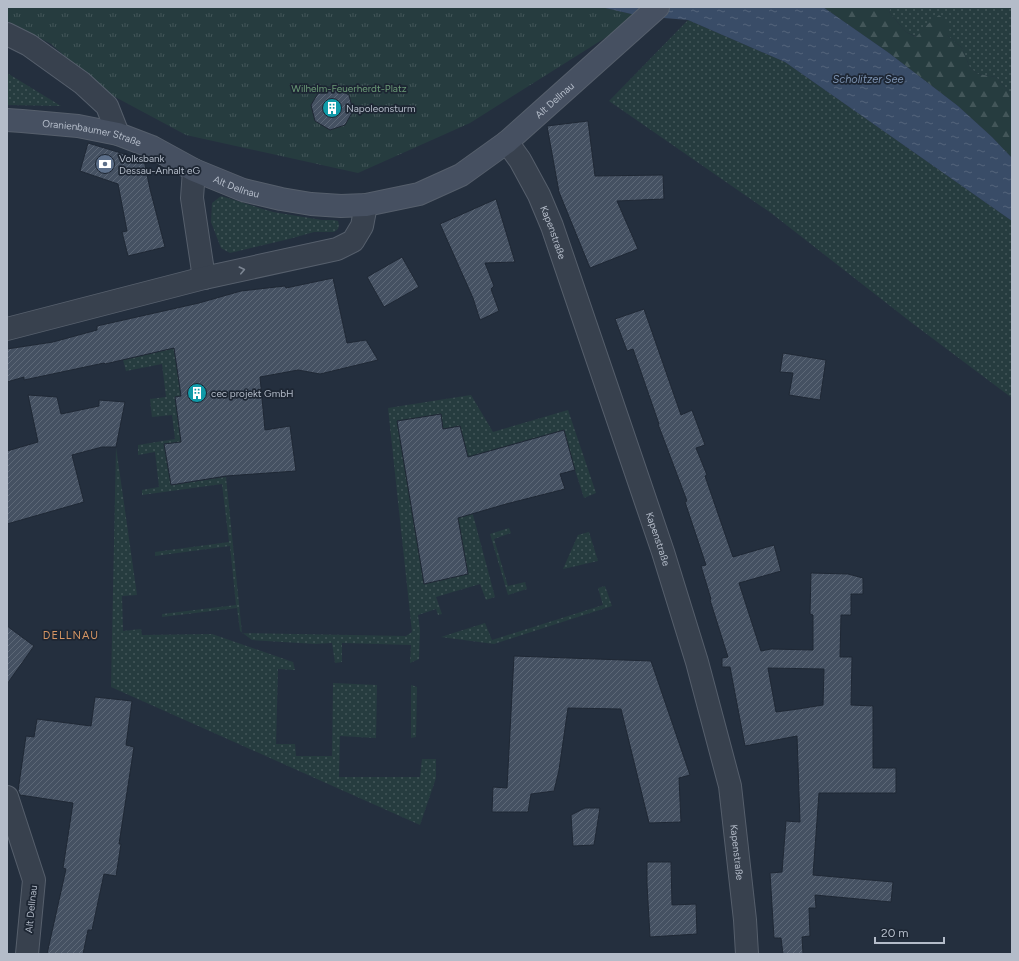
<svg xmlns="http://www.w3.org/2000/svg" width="1019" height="961" viewBox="0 0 1019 961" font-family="Figtree,sans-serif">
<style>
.grass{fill:url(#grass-dots)}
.forest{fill:url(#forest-firs)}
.park{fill:url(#park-tufts)}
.water{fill:url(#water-ripples)}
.building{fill:url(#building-hatch);stroke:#1f2835;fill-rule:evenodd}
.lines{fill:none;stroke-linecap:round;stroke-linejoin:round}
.street-casing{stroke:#565f6c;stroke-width:24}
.secondary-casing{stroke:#565f6c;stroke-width:24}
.street{stroke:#38414e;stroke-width:22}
.secondary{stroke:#465061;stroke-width:22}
.oneway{stroke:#7c8592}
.labels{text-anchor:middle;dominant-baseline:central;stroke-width:3.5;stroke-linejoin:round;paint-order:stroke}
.park-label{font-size:10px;fill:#6b9a76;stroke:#1d2633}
.street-label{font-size:10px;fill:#b4bcc9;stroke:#1d2633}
.poi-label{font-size:10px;fill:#b4bcc9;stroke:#1d2633;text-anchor:start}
.water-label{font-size:11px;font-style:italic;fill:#7c92b1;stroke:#1d2633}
.neighbourhood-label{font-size:11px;letter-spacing:1px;fill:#d59563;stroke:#1d2633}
</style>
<defs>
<pattern id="grass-dots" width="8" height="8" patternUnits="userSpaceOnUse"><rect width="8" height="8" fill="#263c3f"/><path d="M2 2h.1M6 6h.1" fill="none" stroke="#435659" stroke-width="1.8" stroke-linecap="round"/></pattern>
<pattern id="forest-firs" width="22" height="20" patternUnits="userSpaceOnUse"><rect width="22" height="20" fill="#263c3f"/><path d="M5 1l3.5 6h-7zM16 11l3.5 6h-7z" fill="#435659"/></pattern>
<pattern id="park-tufts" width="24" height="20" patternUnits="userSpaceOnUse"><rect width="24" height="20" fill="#263c3f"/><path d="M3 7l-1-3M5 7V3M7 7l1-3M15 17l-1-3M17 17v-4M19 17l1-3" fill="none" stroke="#435659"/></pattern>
<pattern id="water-ripples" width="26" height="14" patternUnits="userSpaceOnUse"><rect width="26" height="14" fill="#394c67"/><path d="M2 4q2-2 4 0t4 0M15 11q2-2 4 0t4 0" fill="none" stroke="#53647b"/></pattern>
<pattern id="building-hatch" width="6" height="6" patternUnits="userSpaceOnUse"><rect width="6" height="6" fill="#455162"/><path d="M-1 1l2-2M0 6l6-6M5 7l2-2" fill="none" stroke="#5d6877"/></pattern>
</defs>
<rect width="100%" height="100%" fill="#242f3e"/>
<path class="grass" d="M 891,7 L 1010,7 L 1012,8 L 1012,93 L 1009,92 L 996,77 L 978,74 L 970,68 L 962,48 L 947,35 L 947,22 L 928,24 L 917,37 L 906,32 L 889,12 Z
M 688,20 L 785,62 L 1012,221 L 1012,398 L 912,323 L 771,213 L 609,101 Z
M 7,73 L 61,106 L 7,105 Z
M 221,196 L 273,212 L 322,220 L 334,220 L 338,221 L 339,225 L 338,229 L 334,232 L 314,232 L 289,239 L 230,253 L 221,248 L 211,222 L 212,203 Z
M 174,348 L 188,442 L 171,485 L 226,477 L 242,633 L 406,636 L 412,632 L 388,408 L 471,395 L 493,432 L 568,410 L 596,493 L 584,498 L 575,470 L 564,430 L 468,457 L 460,426 L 443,429 L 441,414 L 397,421 L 424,583 L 453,492 L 469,500 L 495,597 L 486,600 L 480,584 L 436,597 L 442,614 L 438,615 L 436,609 L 418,615 L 420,630 L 419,659 L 410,663 L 411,645 L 342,643 L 342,662 L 335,663 L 332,643 L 315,644 L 252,640 L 240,631 L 237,608 L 162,617 L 162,614 L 236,605 L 230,546 L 155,556 L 155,552 L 229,542 L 222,484 L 142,495 L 142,490 L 159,487 L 155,452 L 138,455 L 138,445 L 175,439 L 172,415 L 152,417 L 150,399 L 166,397 L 162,364 L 126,371 L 123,360 Z
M 116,447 L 137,595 L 122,596 L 123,631 L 141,629 L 142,635 L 212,634 L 293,662 L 295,670 L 278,669 L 276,744 L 295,744 L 296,756 L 332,756 L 333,683 L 377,685 L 376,738 L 340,736 L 339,777 L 420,777 L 422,759 L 436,759 L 436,778 L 420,825 L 111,687 Z
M 509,528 L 511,533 L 494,539 L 508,586 L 525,582 L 527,589 L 508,595 L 490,534 Z
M 589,532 L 598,561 L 563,569 L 578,535 Z
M 605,586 L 612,606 L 494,644 L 441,637 L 485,623 L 492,640 L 603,605 L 598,588 Z
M 411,685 L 417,687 L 416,737 L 411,738 Z"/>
<path class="forest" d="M 823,7 L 891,7 L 889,12 L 906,32 L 916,37 L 928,24 L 939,15 L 947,22 L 947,35 L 962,48 L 970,68 L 978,74 L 996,77 L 1009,92 L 1012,93 L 1012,158 L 992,137 L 958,106 L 889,53 Z"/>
<path class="park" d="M 7,7 L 601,7 L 640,16 L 470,123 L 358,173 L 186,135 L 104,91 L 51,44 L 7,21 Z"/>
<path class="water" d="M 601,7 L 823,7 L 889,53 L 958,106 L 992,137 L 1012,158 L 1012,221 L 785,62 L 688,20 L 640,16 Z"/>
<path class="building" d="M 329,87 L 335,87 L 349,95 L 353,111 L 345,125 L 330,130 L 315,121 L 311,105 L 320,90 Z
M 588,121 L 595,176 L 663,175 L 664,199 L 617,201 L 638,249 L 590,268 L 559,192 L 547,126 Z
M 88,143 L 144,160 L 150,189 L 165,247 L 128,256 L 122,232 L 127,231 L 118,184 L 80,171 Z
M 496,199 L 515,262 L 485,263 L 494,286 L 491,289 L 499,311 L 480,320 L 473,298 L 440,224 Z
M 402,257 L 419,287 L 384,307 L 367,277 Z
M 333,278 L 347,343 L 366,340 L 378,360 L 320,374 L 298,370 L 260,377 L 265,430 L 290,426 L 296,471 L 226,476 L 171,485 L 164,444 L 181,442 L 175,397 L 181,396 L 174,348 L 105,364 L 104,363 L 24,380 L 24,377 L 7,382 L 7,349 L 53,342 L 97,330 L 97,326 L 199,303 L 241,291 L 285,286 L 286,288 Z
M 644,309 L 681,415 L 692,410 L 705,445 L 696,448 L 707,475 L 705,476 L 733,557 L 774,545 L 781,571 L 739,583 L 761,651 L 771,649 L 813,650 L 813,615 L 810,614 L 811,573 L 848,574 L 863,578 L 863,594 L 851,594 L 851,615 L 841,615 L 840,657 L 852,657 L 851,705 L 873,706 L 873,768 L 896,768 L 896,793 L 819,793 L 813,875 L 893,882 L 891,902 L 815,895 L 816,908 L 809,908 L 810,936 L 802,937 L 803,954 L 783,954 L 781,938 L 774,938 L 770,873 L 782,872 L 786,821 L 800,822 L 797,736 L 745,746 L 730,667 L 722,667 L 722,658 L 728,657 L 710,600 L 711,599 L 701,566 L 706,565 L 685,502 L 687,501 L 658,424 L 659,424 L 633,349 L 627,351 L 615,319 ZM 768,668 L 824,669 L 823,705 L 798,709 L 776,712 Z
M 783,353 L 826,360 L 820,400 L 789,395 L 793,373 L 780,372 Z
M 28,395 L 57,397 L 61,414 L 99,406 L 99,400 L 125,402 L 116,447 L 102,447 L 72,455 L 84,502 L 7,524 L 7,451 L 38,442 Z
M 441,414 L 443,429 L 460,426 L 468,457 L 564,430 L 575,470 L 560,474 L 565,489 L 506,504 L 458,518 L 468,574 L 424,584 L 397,421 Z
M 7,626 L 34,646 L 7,684 Z
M 514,656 L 651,661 L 690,775 L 679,778 L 681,822 L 649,823 L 621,709 L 568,708 L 559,770 L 554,791 L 531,794 L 528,812 L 492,812 L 493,787 L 507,788 Z
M 95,697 L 132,701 L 126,745 L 134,747 L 119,844 L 121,844 L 116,876 L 104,874 L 92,930 L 88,930 L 83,954 L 47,954 L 66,869 L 63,868 L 73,803 L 20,795 L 18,791 L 26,736 L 34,737 L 37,719 L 91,726 Z
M 585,808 L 600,808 L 594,845 L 573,846 L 571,815 Z
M 647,862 L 671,862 L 672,905 L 696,904 L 697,934 L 650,937 L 647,884 Z"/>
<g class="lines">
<defs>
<g id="street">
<path d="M 7,34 L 29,45 L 82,83 L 107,106 L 118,134"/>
<path id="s1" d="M 507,142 L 520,160 L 539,195 L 552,226 L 663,552 L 697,662 L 730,786 L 745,920 L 747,954"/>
<path d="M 194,170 L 192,198 L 204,278"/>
<path d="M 7,329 L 204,278 L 337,249 L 353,241 L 362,226 L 366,205"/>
<path d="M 7,797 L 34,880 L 27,954"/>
</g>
<g id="secondary">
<path id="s2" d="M 7,120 L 22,121 L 78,126 L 118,134 L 152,147 L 194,170 L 243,190 L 281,199 L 311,204 L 341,206 L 366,205 L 419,194 L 461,175 L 507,142 L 535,117 L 658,7"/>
</g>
</defs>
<use href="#street" class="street-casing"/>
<use href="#secondary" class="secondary-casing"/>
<use href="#street" class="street"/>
<use href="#secondary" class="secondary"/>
</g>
<defs><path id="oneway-chevron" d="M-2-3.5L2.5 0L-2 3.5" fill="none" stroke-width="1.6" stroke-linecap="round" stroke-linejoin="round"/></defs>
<use class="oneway" href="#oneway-chevron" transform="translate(242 270) rotate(-13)"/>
<defs>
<symbol id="building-disc" viewBox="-11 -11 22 22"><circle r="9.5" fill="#0f9aa8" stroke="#1d2633"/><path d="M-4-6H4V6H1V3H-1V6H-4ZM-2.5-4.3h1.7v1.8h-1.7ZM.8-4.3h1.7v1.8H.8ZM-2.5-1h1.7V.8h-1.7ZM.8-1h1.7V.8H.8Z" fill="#fff"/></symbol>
<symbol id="bank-disc" viewBox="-11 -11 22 22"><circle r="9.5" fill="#5c6f8a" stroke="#1d2633"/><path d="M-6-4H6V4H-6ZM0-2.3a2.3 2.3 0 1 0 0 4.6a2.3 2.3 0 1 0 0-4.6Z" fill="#fff"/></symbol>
</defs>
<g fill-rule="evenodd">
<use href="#building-disc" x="321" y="97" width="22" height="22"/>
<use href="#bank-disc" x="94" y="153" width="22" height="22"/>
<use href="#building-disc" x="186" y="382" width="22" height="22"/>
</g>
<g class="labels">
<g class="park-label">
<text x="349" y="88">Wilhelm-Feuerherdt-Platz</text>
</g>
<g class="street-label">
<text stroke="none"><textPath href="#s2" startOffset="594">Alt Dellnau</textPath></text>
<text stroke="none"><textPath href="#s2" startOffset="86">Oranienbaumer Straße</textPath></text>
<text stroke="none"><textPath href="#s2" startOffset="242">Alt Dellnau</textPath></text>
<text stroke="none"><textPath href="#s1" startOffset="102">Kapenstraße</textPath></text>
<text stroke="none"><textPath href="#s1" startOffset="426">Kapenstraße</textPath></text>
<text stroke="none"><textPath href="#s1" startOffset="750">Kapenstraße</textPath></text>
<text transform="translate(31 909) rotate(-84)">Alt Dellnau</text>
</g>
<g class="poi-label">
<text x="346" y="108">Napoleonsturm</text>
<text x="119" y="158">Volksbank<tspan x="119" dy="12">Dessau-Anhalt eG</tspan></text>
<text x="211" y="393">cec projekt GmbH</text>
</g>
<g class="water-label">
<text x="868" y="79">Scholitzer See</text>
</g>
<g class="neighbourhood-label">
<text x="71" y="635">DELLNAU</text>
</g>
</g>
<rect width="1019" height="961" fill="none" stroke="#b4bcc9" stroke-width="16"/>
<path d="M875 937v6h69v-6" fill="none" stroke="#b4bcc9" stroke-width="2"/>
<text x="881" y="937" font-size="12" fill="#b4bcc9" stroke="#1d2633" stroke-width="3" paint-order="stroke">20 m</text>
</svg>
